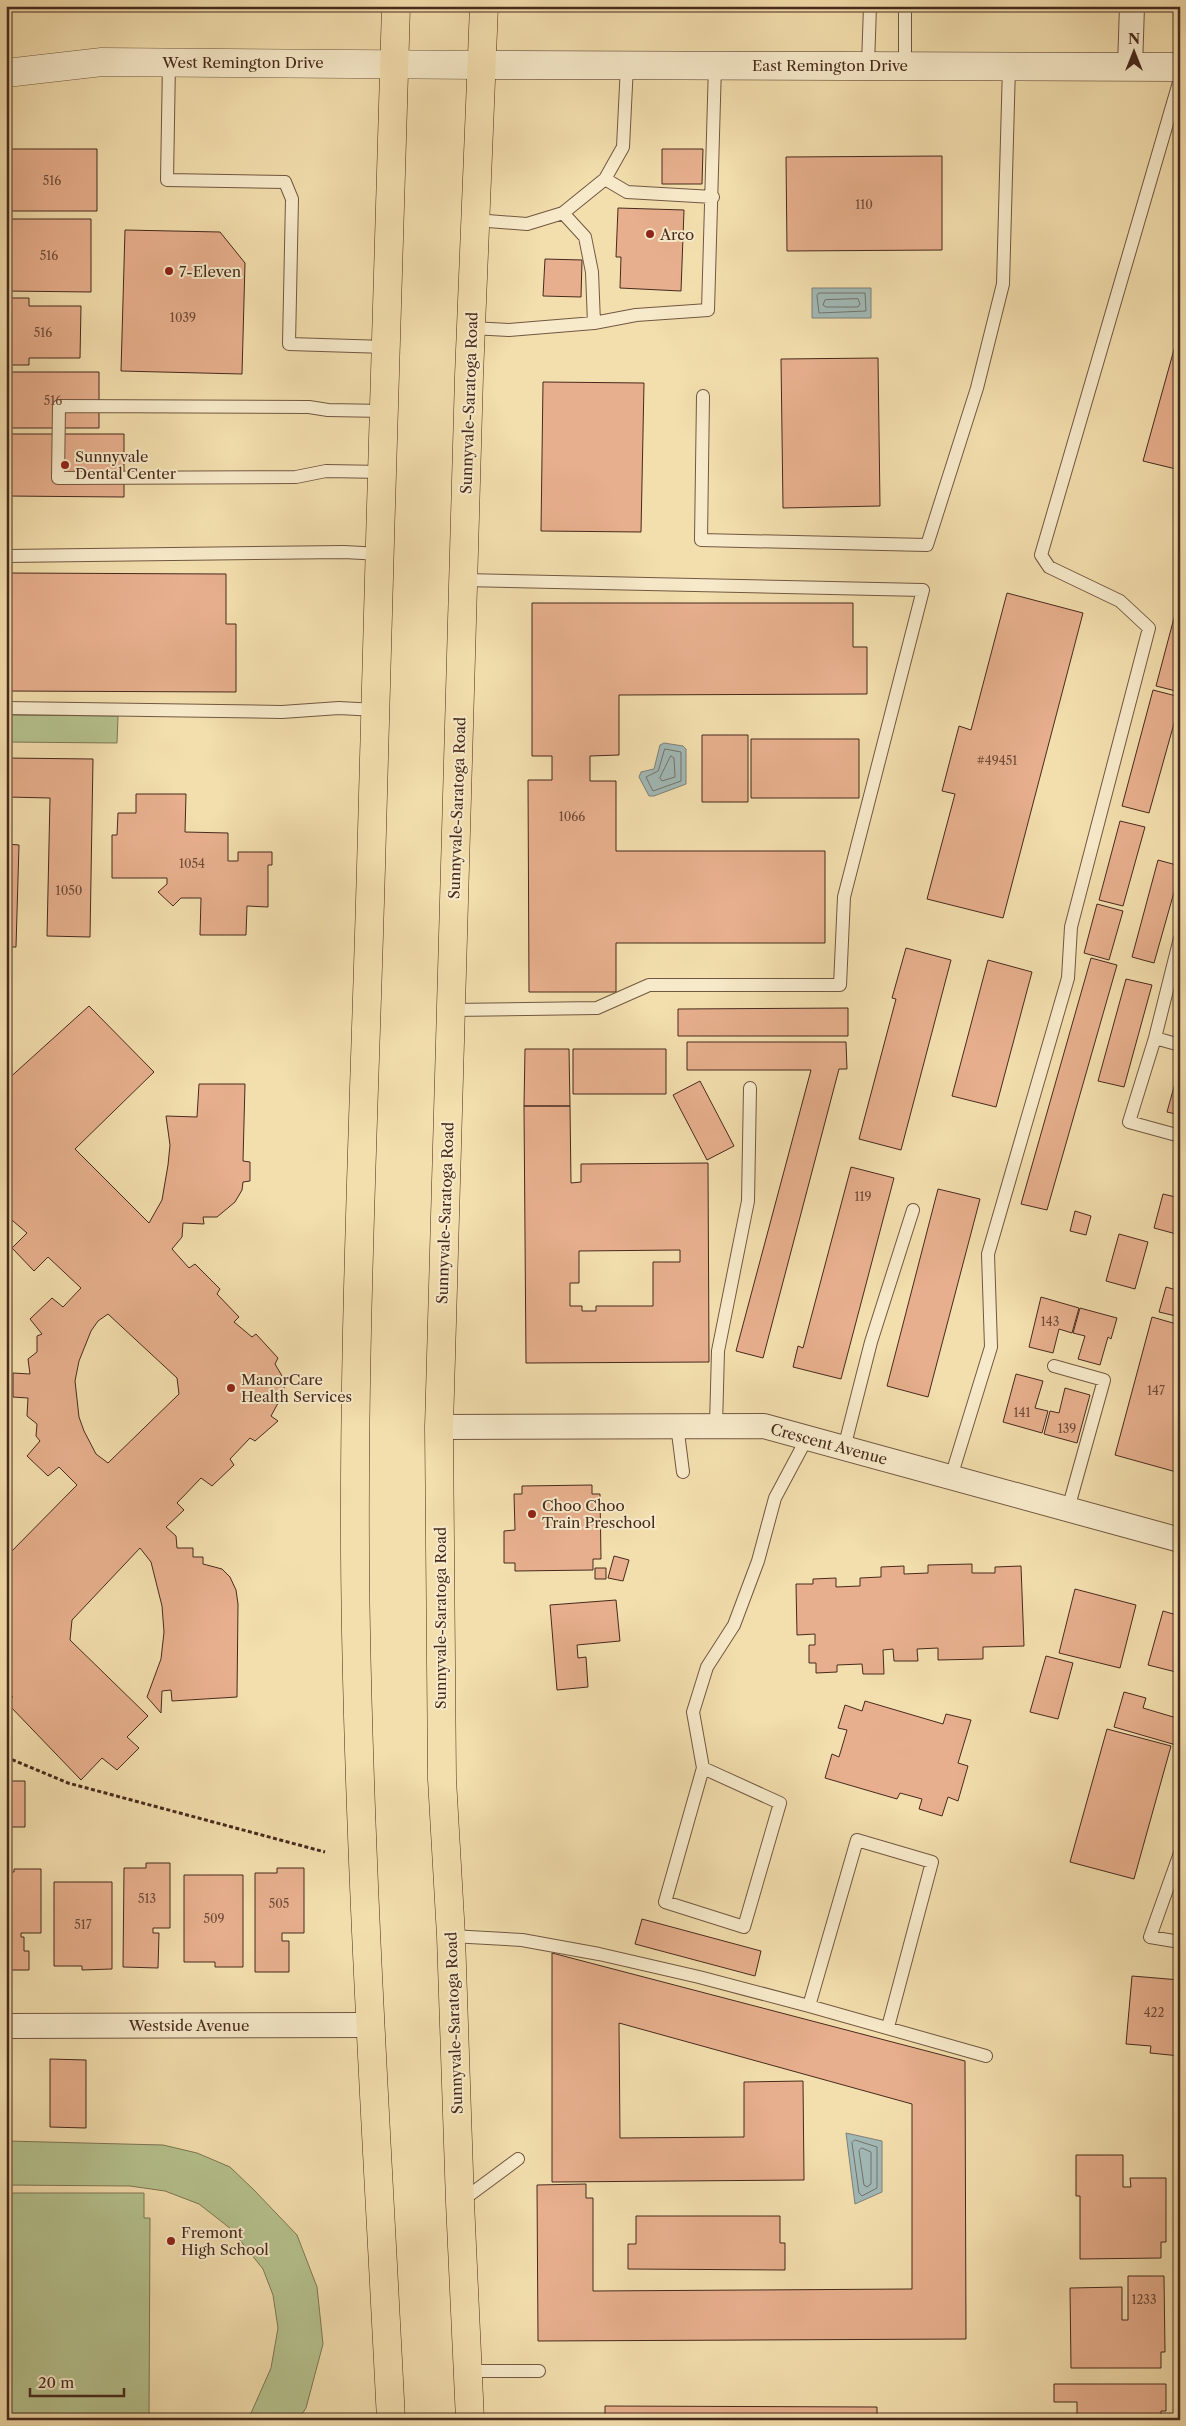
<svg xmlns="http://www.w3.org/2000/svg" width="1186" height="2426" viewBox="0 0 1186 2426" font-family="'Libre Caslon Text',serif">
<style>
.green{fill:#b5c28e;stroke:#7e7656}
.water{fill:#a1b9b6;stroke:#7d8079}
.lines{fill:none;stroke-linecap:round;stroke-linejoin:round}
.shore{stroke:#74726a;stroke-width:1}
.building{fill:#e7af8d;stroke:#472a1d;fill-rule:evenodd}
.service-casing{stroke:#725741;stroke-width:14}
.minor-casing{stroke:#725741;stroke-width:26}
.tertiary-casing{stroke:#725741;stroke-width:29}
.secondary-casing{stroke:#472a1d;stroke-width:29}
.primary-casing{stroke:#472a1d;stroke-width:29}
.path{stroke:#472a1d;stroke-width:3;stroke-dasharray:4 2.5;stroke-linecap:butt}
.service{stroke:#f7eaca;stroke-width:12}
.minor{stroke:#f7eaca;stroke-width:24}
.tertiary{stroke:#f7eaca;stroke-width:28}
.secondary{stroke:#f7eaca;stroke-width:28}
.primary{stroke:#f3dead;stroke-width:28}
.poi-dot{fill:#8f2418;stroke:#f7eaca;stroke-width:2}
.labels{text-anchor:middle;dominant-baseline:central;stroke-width:4;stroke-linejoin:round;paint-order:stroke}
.number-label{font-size:12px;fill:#6f4b39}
.street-label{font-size:15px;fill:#472a1d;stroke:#f7eaca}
.poi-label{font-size:15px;fill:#472a1d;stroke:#f7eaca;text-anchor:start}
</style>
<rect width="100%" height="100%" fill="#f3dead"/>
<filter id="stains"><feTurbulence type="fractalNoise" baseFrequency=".004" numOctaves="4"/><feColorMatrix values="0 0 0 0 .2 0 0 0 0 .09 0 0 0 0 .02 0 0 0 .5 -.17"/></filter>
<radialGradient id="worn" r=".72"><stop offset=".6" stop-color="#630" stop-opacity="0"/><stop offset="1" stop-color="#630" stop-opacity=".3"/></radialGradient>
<path class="green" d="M 6,715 L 118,716 L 117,743 L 6,742 Z
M 6,2141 L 163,2145 L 197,2153 L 230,2167 L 254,2190 L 297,2235 L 317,2287 L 323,2344 L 306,2408 L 298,2420 L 248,2420 L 271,2368 L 278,2328 L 273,2295 L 263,2269 L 231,2229 L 199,2204 L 165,2191 L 130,2186 L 6,2185 Z
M 6,2193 L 144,2193 L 144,2218 L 150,2218 L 149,2420 L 6,2420 Z"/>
<path class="water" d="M 812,288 L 871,288 L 871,318 L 812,318 Z
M 664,743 L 683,746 L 686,749 L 686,784 L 654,796 L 649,796 L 639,777 L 641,772 L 654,769 L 660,745 Z
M 846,2133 L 882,2141 L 882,2192 L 855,2204 Z"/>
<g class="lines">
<path class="shore" d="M 819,293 L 865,293 L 866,311 L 819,313 L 817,296 Z
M 858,299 L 860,304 L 858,307 L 826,307 L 823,305 L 825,300 Z
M 665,749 L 681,752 L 681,781 L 653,791 L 646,777 L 658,771 Z
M 671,756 L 674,758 L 675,777 L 662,781 L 660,778 Z
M 855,2140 L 877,2147 L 877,2188 L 862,2196 L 859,2193 L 852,2143 Z
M 862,2148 L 871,2152 L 871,2184 L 867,2187 L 864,2185 L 859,2151 Z"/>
</g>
<path class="building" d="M 6,149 L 97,149 L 97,211 L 6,211 Z
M 662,149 L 703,149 L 702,184 L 662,184 Z
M 942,156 L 942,250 L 787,251 L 786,157 Z
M 618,208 L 684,210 L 681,291 L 620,288 L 621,257 L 616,257 Z
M 6,219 L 91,219 L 91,292 L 6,291 Z
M 125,230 L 220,232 L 245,263 L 242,374 L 121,371 Z
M 545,259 L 582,260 L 581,297 L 543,296 Z
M 6,298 L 29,298 L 29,306 L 81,306 L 80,358 L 29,358 L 29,365 L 6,365 Z
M 1180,328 L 1180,470 L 1143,461 Z
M 878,358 L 880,506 L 783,508 L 781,359 Z
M 6,372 L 99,372 L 99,428 L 6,428 Z
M 543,382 L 644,383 L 641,532 L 541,531 Z
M 6,434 L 124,434 L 124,497 L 6,496 Z
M 6,573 L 226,574 L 226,624 L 236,624 L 236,692 L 6,691 Z
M 1007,593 L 1083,613 L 1003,918 L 927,899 L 955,794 L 942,791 L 959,726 L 971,730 Z
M 1179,599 L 1180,599 L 1180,692 L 1156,686 Z
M 532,603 L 853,603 L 853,647 L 867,647 L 867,694 L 619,695 L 619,755 L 590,756 L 590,781 L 616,781 L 616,851 L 825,851 L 825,943 L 616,943 L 616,992 L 529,992 L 528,780 L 552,780 L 552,756 L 532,756 Z
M 1153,690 L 1180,697 L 1180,702 L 1149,813 L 1122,806 Z
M 702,735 L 748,735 L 748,802 L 702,802 Z
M 751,739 L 859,739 L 859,798 L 751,798 Z
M 6,758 L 93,759 L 90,937 L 47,936 L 50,798 L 8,797 L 7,844 L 19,845 L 16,947 L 6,947 Z
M 136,794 L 186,794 L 185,832 L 228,833 L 228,861 L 238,861 L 238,852 L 272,852 L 272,865 L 268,865 L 268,907 L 247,906 L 246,935 L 200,935 L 201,898 L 181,898 L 173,906 L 158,892 L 167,884 L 167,878 L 112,878 L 112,835 L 117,835 L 118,813 L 136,813 Z
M 1120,821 L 1145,827 L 1123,906 L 1099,900 Z
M 1158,860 L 1180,866 L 1180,871 L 1154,963 L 1132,957 Z
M 1097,904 L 1123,911 L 1109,960 L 1084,953 Z
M 906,948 L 951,960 L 901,1150 L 859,1139 L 896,999 L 892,998 Z
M 1091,958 L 1117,965 L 1047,1210 L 1021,1204 Z
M 988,960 L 1032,972 L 996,1107 L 952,1096 Z
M 1126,979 L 1152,985 L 1124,1087 L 1098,1081 Z
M 89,1006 L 154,1072 L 75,1149 L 149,1223 L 162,1200 L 168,1165 L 170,1145 L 166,1116 L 197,1117 L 199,1084 L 245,1084 L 243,1161 L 250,1162 L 250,1181 L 243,1182 L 242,1190 L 235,1202 L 217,1217 L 203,1217 L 204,1224 L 183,1223 L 182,1237 L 172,1249 L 189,1268 L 195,1264 L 220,1289 L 217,1294 L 239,1317 L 234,1322 L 252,1337 L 256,1334 L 278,1358 L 275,1364 L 285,1381 L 283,1394 L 271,1416 L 278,1421 L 255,1441 L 250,1438 L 230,1459 L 234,1465 L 212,1486 L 201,1478 L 177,1503 L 184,1510 L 166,1527 L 176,1536 L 177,1548 L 193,1548 L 193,1557 L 203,1557 L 203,1564 L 222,1569 L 230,1577 L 236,1590 L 238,1604 L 237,1697 L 172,1701 L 171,1690 L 162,1691 L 161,1713 L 147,1697 L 161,1659 L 164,1632 L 162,1606 L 151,1562 L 140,1548 L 72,1620 L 70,1640 L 148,1716 L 127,1737 L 139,1748 L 117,1770 L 102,1758 L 81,1780 L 7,1703 L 13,1697 L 6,1690 L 6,1557 L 77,1485 L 59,1467 L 48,1476 L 27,1456 L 40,1441 L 36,1436 L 37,1424 L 27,1416 L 28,1398 L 13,1397 L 13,1373 L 30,1374 L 28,1359 L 37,1352 L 37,1336 L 42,1334 L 30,1319 L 52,1298 L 63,1307 L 81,1288 L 48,1257 L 34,1271 L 12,1248 L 27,1233 L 6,1215 L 6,1081 ZM 108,1314 L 177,1378 L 179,1394 L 108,1463 L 96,1454 L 84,1431 L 79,1417 L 75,1381 L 79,1361 L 91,1331 L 98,1321 Z
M 848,1008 L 848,1036 L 678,1036 L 678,1009 Z
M 687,1042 L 846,1042 L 847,1069 L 839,1069 L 763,1358 L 736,1351 L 811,1070 L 687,1070 Z
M 525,1049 L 569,1049 L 570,1106 L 524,1106 Z
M 573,1049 L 666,1049 L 666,1094 L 573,1094 Z
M 1180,1065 L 1180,1115 L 1167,1112 Z
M 700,1081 L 734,1146 L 707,1160 L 673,1095 Z
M 524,1106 L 570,1106 L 571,1183 L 581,1182 L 581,1164 L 708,1163 L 709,1362 L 526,1363 ZM 680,1250 L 680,1262 L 653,1262 L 653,1306 L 596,1306 L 596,1311 L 582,1311 L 582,1306 L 570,1306 L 570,1283 L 579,1283 L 579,1251 Z
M 851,1167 L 894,1178 L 841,1379 L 793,1367 L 798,1346 L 803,1348 Z
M 938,1189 L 980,1199 L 928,1397 L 887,1386 Z
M 1163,1194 L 1180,1198 L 1180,1235 L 1154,1228 Z
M 1075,1211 L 1091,1216 L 1086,1235 L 1070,1231 Z
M 1119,1234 L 1148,1242 L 1135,1289 L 1106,1281 Z
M 1166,1287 L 1180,1291 L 1180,1317 L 1159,1312 Z
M 1041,1297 L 1079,1308 L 1072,1333 L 1059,1329 L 1053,1353 L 1029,1347 Z
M 1080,1308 L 1117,1318 L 1111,1339 L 1108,1337 L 1100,1365 L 1078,1359 L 1085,1336 L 1073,1333 Z
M 1152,1317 L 1180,1325 L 1180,1473 L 1115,1455 Z
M 1016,1374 L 1043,1381 L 1035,1408 L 1048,1411 L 1042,1433 L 1003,1422 Z
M 1065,1388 L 1090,1395 L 1077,1443 L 1044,1434 L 1050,1411 L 1059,1413 Z
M 592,1485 L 592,1494 L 600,1494 L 601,1559 L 593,1559 L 593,1570 L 515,1571 L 515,1563 L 504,1563 L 504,1531 L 515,1530 L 514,1494 L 522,1494 L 522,1486 Z
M 614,1556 L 629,1560 L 623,1581 L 608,1578 Z
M 972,1564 L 972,1573 L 995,1573 L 995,1567 L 1021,1566 L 1024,1646 L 983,1647 L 983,1659 L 938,1660 L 938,1648 L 917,1649 L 918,1661 L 894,1661 L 893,1649 L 883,1650 L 884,1674 L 863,1674 L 862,1664 L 837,1665 L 837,1672 L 816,1673 L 816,1663 L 809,1663 L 809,1645 L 815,1645 L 815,1634 L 797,1635 L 796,1584 L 813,1584 L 813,1579 L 836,1578 L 836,1587 L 860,1586 L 860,1578 L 881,1577 L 881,1567 L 904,1566 L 904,1574 L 928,1573 L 928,1565 Z
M 595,1568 L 606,1568 L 606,1579 L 595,1579 Z
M 1075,1589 L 1136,1605 L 1120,1668 L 1059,1653 Z
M 616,1600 L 620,1641 L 577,1645 L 578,1658 L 586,1657 L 588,1687 L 557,1690 L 550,1605 Z
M 1163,1611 L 1180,1616 L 1180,1673 L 1148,1665 Z
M 1046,1656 L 1073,1663 L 1058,1719 L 1030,1712 Z
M 1124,1692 L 1146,1698 L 1143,1708 L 1180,1719 L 1180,1730 L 1176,1745 L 1114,1727 Z
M 865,1701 L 943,1724 L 946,1714 L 971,1720 L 958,1763 L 968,1766 L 958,1801 L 948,1797 L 942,1816 L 919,1809 L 922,1799 L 900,1793 L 897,1799 L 825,1778 L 832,1754 L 839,1757 L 847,1730 L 838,1728 L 845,1705 L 862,1711 Z
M 1107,1729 L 1171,1746 L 1134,1879 L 1070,1862 Z
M 6,1781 L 25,1781 L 25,1827 L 6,1827 Z
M 146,1863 L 170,1863 L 170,1928 L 153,1928 L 153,1933 L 159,1933 L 158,1968 L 123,1967 L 124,1868 L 146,1868 Z
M 277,1868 L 304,1868 L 304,1933 L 282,1933 L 282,1941 L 289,1941 L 289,1972 L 255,1972 L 255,1873 L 277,1873 Z
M 14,1869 L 41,1869 L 41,1933 L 21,1933 L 21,1937 L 24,1937 L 24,1951 L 29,1951 L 29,1970 L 6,1970 L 6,1872 L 14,1872 Z
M 184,1875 L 243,1875 L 243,1967 L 215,1967 L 215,1962 L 184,1962 Z
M 54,1882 L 112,1882 L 112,1969 L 82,1970 L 82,1966 L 54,1966 Z
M 642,1919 L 761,1951 L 755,1976 L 635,1944 Z
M 552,1953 L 965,2061 L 966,2339 L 538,2341 L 537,2185 L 586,2184 L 586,2198 L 593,2198 L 593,2291 L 912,2289 L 912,2104 L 619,2023 L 620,2138 L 744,2137 L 744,2082 L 803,2081 L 804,2180 L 552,2182 Z
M 1132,1976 L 1180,1980 L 1180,2056 L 1150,2053 L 1151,2046 L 1126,2044 Z
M 50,2059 L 86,2060 L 86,2128 L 50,2127 Z
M 1076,2155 L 1123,2155 L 1123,2187 L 1131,2187 L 1130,2178 L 1166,2178 L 1166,2242 L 1161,2242 L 1161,2258 L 1080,2259 L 1080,2196 L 1076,2196 Z
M 636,2216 L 780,2216 L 780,2243 L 785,2243 L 785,2270 L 628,2269 L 628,2244 L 636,2244 Z
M 1128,2276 L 1164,2276 L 1165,2352 L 1161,2352 L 1161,2368 L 1071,2368 L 1070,2288 L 1122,2287 L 1122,2320 L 1128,2320 Z
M 1054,2384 L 1166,2384 L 1166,2411 L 1161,2411 L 1161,2420 L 1077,2420 L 1077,2402 L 1054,2402 Z
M 605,2406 L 877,2407 L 877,2420 L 605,2420 Z
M 954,2419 L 1020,2419 L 1020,2420 L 954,2420 Z"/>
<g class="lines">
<defs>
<path id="service" d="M 903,6 L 905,9 L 905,65
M 169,62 L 167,180 L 285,182 L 292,199 L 289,344 L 386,347
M 868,65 L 870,6
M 605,179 L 627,192 L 713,197
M 563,213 L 585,237 L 592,272 L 594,323
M 475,220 L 527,224 L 563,213 L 605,179 L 623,147 L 627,65
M 471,328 L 509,330 L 594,323 L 636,315 L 708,310 L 715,65
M 703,396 L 701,540 L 927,545 L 977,388 L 1003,284 L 1009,66
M 383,472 L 326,471 L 296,477 L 58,478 L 59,406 L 309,407 L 328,410 L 385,411
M 6,556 L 344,552 L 381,554
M 6,708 L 282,712 L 339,708 L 376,710
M 1180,938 L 1155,1038 L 1180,1045
M 451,1010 L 597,1008 L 649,985 L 840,985 L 844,897 L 923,590 L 464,580
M 1155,1038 L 1129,1122 L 1180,1136
M 1054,1366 L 1104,1380 L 1068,1509
M 677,1425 L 683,1472
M 716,1425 L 718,1351 L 748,1201 L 750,1088
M 844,1448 L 871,1342 L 913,1210
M 951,1477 L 991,1347 L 988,1254 L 1068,978 L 1071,927 L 1149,628 L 1120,601 L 1049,567 L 1041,555 L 1180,79
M 703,1768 L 780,1803 L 744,1927 L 665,1902 L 703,1768 L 693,1712 L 707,1667 L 734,1625 L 758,1561 L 775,1498 L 807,1438
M 1180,1853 L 1150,1937 L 1180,1942
M 451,1936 L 522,1940 L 599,1954 L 699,1977 L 809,2006 L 986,2056
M 809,2006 L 857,1840 L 932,1862 L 888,2027
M 460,2202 L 518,2159
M 469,2371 L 539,2371"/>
<path id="minor" d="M 1130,67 L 1132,6
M 439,1427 L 764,1426 L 1180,1540
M 6,2026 L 372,2025"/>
<path id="tertiary" d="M 6,73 L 102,62 L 481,65"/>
<path id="secondary" d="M 481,65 L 1180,67"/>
<path id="primary" d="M 391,2420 C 378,2157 361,1895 356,1632 C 351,1377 364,1122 371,867 C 380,580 385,293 396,6
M 470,2420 L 460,2202 L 451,1936 L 442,1779 L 439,1427 L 469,376 L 484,6"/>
</defs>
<use href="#service" class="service-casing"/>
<use href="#minor" class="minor-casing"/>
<use href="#tertiary" class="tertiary-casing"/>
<use href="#secondary" class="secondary-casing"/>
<use href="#primary" class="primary-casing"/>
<path class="path" d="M 6,1757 L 68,1783 L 325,1852"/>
<use href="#service" class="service"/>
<use href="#minor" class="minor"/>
<use href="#tertiary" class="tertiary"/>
<use href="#secondary" class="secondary"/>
<use href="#primary" class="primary"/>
</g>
<g class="poi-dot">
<circle cx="650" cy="234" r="5"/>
<circle cx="169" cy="271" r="5"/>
<circle cx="65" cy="465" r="5"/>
<circle cx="231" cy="1388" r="5"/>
<circle cx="532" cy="1514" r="5"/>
<circle cx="171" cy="2241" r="5"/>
</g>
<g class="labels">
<g class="number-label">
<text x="52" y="180">516</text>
<text x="864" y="204">110</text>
<text x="49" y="255">516</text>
<text x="183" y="317">1039</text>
<text x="43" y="332">516</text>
<text x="53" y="400">516</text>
<text x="997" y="760">#49451</text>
<text x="572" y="816">1066</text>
<text x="192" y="863">1054</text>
<text x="69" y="890">1050</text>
<text x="863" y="1196">119</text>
<text x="1050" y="1321">143</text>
<text x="1156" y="1390">147</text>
<text x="1022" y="1412">141</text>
<text x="1067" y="1428">139</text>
<text x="147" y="1898">513</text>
<text x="279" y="1903">505</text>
<text x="214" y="1918">509</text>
<text x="83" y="1924">517</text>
<text x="1154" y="2012">422</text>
<text x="1144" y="2299">1233</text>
</g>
<g class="street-label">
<text x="243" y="62">West Remington Drive</text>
<text x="830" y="65">East Remington Drive</text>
<text transform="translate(469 403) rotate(-88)">Sunnyvale-Saratoga Road</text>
<text transform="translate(457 808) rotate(-88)">Sunnyvale-Saratoga Road</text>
<text transform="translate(445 1213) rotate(-88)">Sunnyvale-Saratoga Road</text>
<text transform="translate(829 1444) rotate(15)">Crescent Avenue</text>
<text transform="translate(440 1618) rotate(-90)">Sunnyvale-Saratoga Road</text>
<text transform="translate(454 2023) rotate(-92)">Sunnyvale-Saratoga Road</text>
<text x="189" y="2025">Westside Avenue</text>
</g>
<g class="poi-label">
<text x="660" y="234">Arco</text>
<text x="179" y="271">7-Eleven</text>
<text x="75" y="456">Sunnyvale<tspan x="75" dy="17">Dental Center</tspan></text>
<text x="241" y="1379">ManorCare<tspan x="241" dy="17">Health Services</tspan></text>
<text x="542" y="1505">Choo Choo<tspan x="542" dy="17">Train Preschool</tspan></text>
<text x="181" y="2232">Fremont<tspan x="181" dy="17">High School</tspan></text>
</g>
</g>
<rect width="1186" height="2426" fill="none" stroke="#f3dead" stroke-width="25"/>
<rect x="8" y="8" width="1171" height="2411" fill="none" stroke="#472a1d" stroke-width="2.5"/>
<rect x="12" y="12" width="1161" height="2401" fill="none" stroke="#472a1d"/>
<g transform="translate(1134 52)" stroke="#f7eaca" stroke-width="4" paint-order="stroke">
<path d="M0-4L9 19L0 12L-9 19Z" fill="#472a1d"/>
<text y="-8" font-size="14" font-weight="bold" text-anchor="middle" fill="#472a1d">N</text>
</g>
<path d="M30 2388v8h94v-8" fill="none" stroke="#472a1d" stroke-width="2.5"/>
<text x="38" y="2388" font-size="15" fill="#472a1d" stroke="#f7eaca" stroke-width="4" paint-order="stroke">20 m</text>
<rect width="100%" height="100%" filter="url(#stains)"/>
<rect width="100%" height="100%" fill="url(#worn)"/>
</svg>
